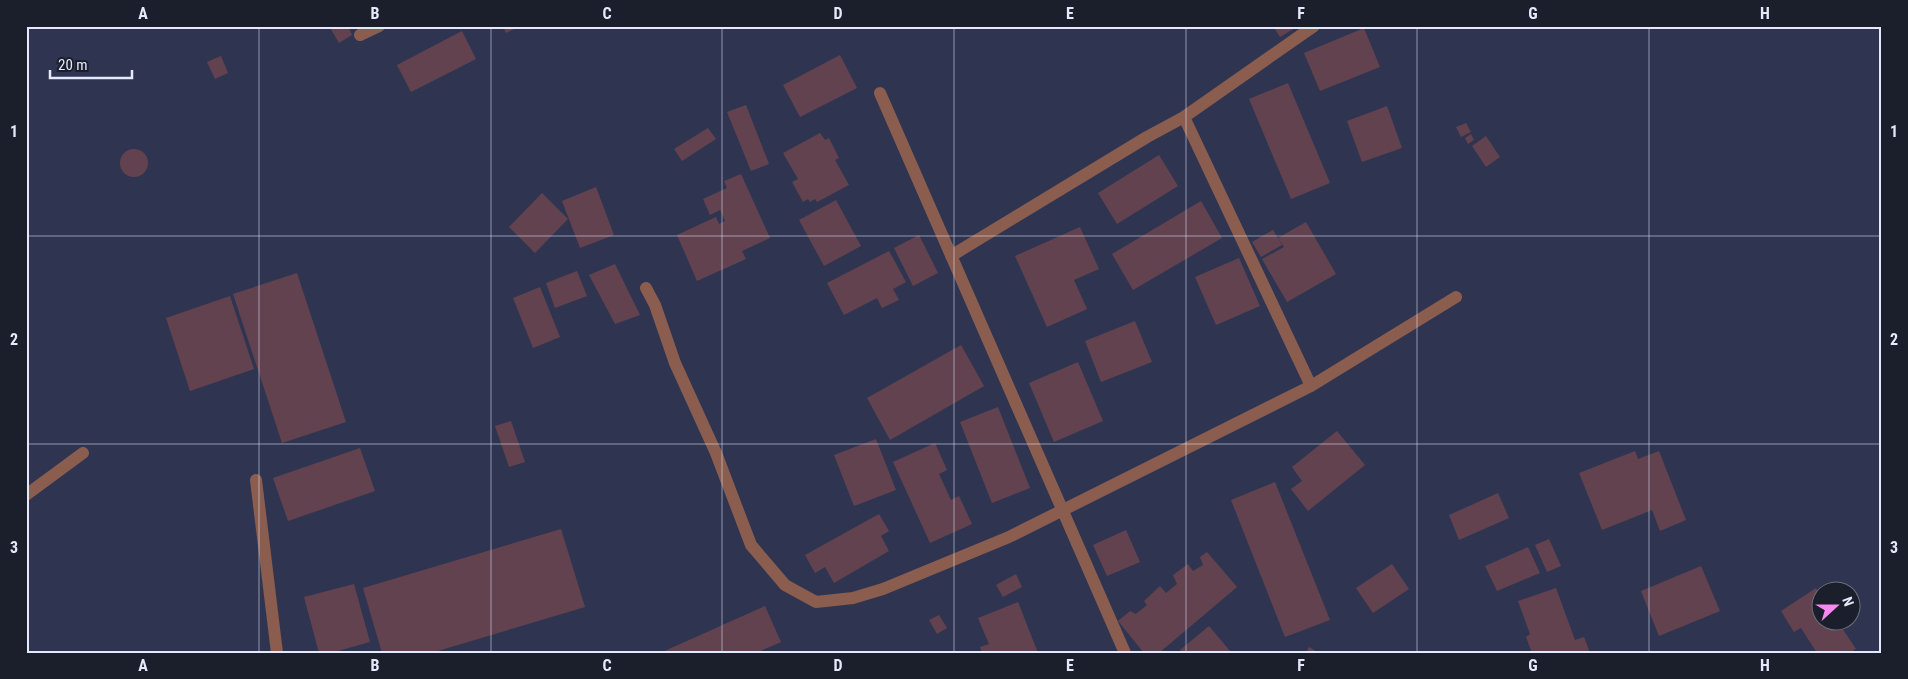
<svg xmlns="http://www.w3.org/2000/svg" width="1908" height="679" viewBox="0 0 1908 679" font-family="'Roboto Condensed',sans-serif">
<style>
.building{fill:#634250}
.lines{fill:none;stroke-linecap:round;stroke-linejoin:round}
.minor{stroke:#8b5d4f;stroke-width:12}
.grid{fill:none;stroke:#e4e9fb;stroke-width:1;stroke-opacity:0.55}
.neatline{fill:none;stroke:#e4e9fb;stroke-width:2}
.grid-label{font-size:16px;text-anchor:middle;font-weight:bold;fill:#e4e9fb}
</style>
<rect width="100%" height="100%" fill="#2f3551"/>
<path class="building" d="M 329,26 L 348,26 L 352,35 L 339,43 Z
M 503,26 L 520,26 L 506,33 Z
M 1273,26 L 1294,26 L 1295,28 L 1280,37 Z
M 1364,28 L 1380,67 L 1320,91 L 1304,53 Z
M 462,31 L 476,59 L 411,92 L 397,65 Z
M 840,55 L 857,88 L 800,117 L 783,85 Z
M 221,56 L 228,73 L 215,79 L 207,62 Z
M 1288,83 L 1330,183 L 1291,199 L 1249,99 Z
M 746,105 L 769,164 L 751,171 L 727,112 Z
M 1387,106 L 1402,148 L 1362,162 L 1347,121 Z
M 1466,123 L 1471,132 L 1461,137 L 1456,127 Z
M 708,128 L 716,139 L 682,161 L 674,149 Z
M 820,133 L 825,140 L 829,138 L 839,158 L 835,160 L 849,185 L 817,202 L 815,199 L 810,202 L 808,199 L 803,202 L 792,182 L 798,179 L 783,153 Z
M 1471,134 L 1474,140 L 1468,144 L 1465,138 Z
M 1486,136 L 1500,157 L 1486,167 L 1472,146 Z
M120 163a14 14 0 1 1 28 0a14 14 0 1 1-28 0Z
M 1159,155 L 1178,186 L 1117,224 L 1098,193 Z
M 741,174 L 770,238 L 742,251 L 746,259 L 697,281 L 677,235 L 716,217 L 719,224 L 725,221 L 720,210 L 710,215 L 703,199 L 727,188 L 724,181 Z
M 596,187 L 614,235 L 580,248 L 562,201 Z
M 542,193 L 568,219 L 535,253 L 509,227 Z
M 836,200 L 861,246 L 824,266 L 799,220 Z
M 1201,201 L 1222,238 L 1133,290 L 1112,254 Z
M 1306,222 L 1336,274 L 1287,302 L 1262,259 L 1284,247 L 1278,238 Z
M 1080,227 L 1099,269 L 1074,280 L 1087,309 L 1047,327 L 1015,256 Z
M 1273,230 L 1282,245 L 1261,257 L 1252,242 Z
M 919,235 L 938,273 L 913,286 L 894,248 Z
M 889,251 L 906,282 L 893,289 L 899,300 L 882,308 L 877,298 L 844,315 L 827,283 Z
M 1239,258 L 1260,306 L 1216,325 L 1195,277 Z
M 615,264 L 640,315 L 615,324 L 589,275 Z
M 577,271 L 587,296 L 555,308 L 546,283 Z
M 297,273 L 346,422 L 282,443 L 233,294 Z
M 540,287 L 560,337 L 533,348 L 513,298 Z
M 230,296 L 254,369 L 190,391 L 166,318 Z
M 1135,321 L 1152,362 L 1101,382 L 1085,341 Z
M 961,345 L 984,386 L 890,440 L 867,398 Z
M 1078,362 L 1103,421 L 1054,442 L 1029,383 Z
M 998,407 L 1030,488 L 992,503 L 960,422 Z
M 511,421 L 525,462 L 509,467 L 495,426 Z
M 1337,431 L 1365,465 L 1308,511 L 1291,489 L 1302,481 L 1292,467 Z
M 876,439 L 896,490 L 854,506 L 834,455 Z
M 935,443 L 947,470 L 939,474 L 951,500 L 959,496 L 972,524 L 930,543 L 893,462 Z
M 360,448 L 375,491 L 288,521 L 273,478 Z
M 1635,451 L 1638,459 L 1659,451 L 1686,520 L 1660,531 L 1652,510 L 1602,530 L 1579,473 Z
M 1275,482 L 1330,620 L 1285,637 L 1231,500 Z
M 1498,493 L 1509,518 L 1459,540 L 1449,515 Z
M 879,514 L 889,531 L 881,536 L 889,551 L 834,583 L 825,567 L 815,573 L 805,555 Z
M 561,529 L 585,607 L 431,653 L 382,653 L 363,588 Z
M 1126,530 L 1140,562 L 1107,576 L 1093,545 Z
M 1549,539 L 1561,566 L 1547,572 L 1535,545 Z
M 1528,547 L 1540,573 L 1497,591 L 1485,566 Z
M 1207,552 L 1237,587 L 1159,653 L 1144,653 L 1118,621 L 1130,611 L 1136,614 L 1147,605 L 1144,601 L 1160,586 L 1166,593 L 1177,584 L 1173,575 L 1188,564 L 1193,571 L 1203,565 L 1200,557 Z
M 1392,564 L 1409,589 L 1373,613 L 1356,588 Z
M 1701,566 L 1720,611 L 1659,636 L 1641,591 Z
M 1016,574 L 1022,587 L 1003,597 L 996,585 Z
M 354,584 L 370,642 L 331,653 L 319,653 L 304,597 Z
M 1556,588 L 1575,640 L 1584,637 L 1590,653 L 1532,653 L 1526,637 L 1530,634 L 1518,601 Z
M 1816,588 L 1820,594 L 1820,622 L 1838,622 L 1856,649 L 1849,653 L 1825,651 L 1817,653 L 1801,628 L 1794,632 L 1781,611 Z
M 1018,602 L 1038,653 L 982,653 L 980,647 L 989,644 L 978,618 Z
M 765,606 L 781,642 L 756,653 L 660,653 Z
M 939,615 L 947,628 L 937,634 L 929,620 Z
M 1209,626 L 1230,651 L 1182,653 L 1180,650 Z
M 1309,647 L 1319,653 L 1306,653 Z"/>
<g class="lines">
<path class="minor" d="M 360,35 L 379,26
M 880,93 L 1125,653
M 1184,117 L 1311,386
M 951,256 L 1147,137 L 1184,117 L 1314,26
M 646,288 L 655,305 L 675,363 L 716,453 L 751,545 L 785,585 L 816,602 L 853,598 L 883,589 L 1009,537 L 1311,386 L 1456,297
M 256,480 L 277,653
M 26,495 L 83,453"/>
</g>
<path class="grid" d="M 259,26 L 259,653M 491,26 L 491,653M 722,26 L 722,653M 954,26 L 954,653M 1186,26 L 1186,653M 1417,26 L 1417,653M 1649,26 L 1649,653M 26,236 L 1882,236M 26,444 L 1882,444"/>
<rect width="1908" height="679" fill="none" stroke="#1b1e2b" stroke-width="55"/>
<g transform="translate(1836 606) rotate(69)"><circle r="24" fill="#1b1e2b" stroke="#6b6f7e"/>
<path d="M0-4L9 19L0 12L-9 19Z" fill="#f589ee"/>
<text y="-8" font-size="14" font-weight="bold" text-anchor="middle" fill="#e4e9fb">N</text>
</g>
<path d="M50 70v8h82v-8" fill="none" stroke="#e4e9fb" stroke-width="2.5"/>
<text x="58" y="70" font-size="15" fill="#e4e9fb" stroke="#1b1e2b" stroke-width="4" paint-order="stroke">20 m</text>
<rect x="28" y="28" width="1852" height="624" class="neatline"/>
<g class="grid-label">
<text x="143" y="19">A</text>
<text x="375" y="19">B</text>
<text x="607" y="19">C</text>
<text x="838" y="19">D</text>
<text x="1070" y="19">E</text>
<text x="1301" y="19">F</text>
<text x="1533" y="19">G</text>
<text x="1765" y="19">H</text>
<text x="14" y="137">1</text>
<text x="1894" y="137">1</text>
<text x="14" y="345">2</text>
<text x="1894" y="345">2</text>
<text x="14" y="553">3</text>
<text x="1894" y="553">3</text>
<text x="143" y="671">A</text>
<text x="375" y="671">B</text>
<text x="607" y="671">C</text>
<text x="838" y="671">D</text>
<text x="1070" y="671">E</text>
<text x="1301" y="671">F</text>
<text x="1533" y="671">G</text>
<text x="1765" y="671">H</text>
</g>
</svg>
